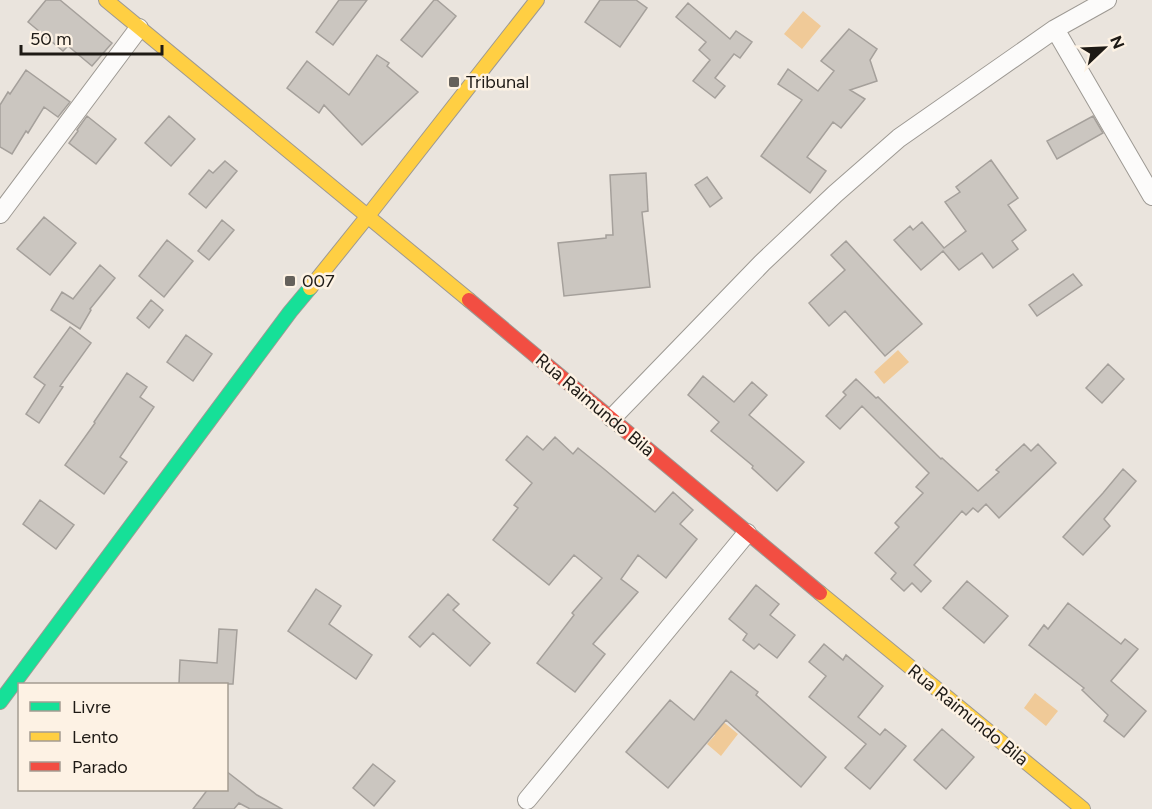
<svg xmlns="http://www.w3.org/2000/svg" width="1152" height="809" viewBox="0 0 1152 809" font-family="Figtree,sans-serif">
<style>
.water{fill:#f0ca98}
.building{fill:#cbc6c0;stroke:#a5a09b;stroke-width:1.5}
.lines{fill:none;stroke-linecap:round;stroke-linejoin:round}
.street-casing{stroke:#9d9993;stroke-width:20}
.fast-casing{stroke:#9d9993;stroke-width:16}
.slow-casing{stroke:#9d9993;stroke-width:16}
.jam-casing{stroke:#9d9993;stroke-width:16}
.street{stroke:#fcfbfa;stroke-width:18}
.fast{stroke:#16e098;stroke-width:14}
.slow{stroke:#ffcf43;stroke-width:14}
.jam{stroke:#f24e42;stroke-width:14}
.poi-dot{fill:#65615b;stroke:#fdf2e4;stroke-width:2}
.labels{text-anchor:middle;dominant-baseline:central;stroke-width:5;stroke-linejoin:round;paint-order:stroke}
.poi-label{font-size:18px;fill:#1e1a15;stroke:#fdf2e4;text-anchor:start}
.street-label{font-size:18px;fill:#1e1a15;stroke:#fdf2e4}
</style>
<rect width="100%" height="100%" fill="#eae4dd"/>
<path class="water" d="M 803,11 L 821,26 L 802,49 L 784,34 Z
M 898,350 L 909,362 L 884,384 L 874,372 Z
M 1035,693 L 1058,711 L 1046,726 L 1024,708 Z
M 714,714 L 738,734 L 721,756 L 707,744 L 715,735 L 704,726 Z"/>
<path class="building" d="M 46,0 L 60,0 L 112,43 L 92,66 L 68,46 L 63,51 L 28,22 Z
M 339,0 L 367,0 L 333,45 L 316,32 Z
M 434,0 L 437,0 L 456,16 L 422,57 L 401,40 Z
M 600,0 L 636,0 L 647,8 L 620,47 L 585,22 Z
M 688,3 L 730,39 L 736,31 L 752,42 L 740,58 L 734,54 L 715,78 L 725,86 L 715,98 L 693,81 L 710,60 L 699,50 L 706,42 L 676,17 Z
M 849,29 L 877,49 L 870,60 L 877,81 L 850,90 L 865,99 L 841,128 L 833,122 L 807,157 L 826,171 L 810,193 L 761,156 L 802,100 L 778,84 L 788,69 L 818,91 L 834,71 L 821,61 Z
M 377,55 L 389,63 L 387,66 L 418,92 L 362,145 L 324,105 L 319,113 L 287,88 L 307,61 L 349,95 Z
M 26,70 L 70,102 L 58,117 L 44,107 L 28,133 L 26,131 L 12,154 L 0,147 L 0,105 L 8,92 L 10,94 Z
M 87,116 L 116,139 L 96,164 L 69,143 L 78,131 L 77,130 Z
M 169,116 L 195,139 L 171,166 L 145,143 Z
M 1093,116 L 1103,133 L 1057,159 L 1047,141 Z
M 991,160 L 1018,198 L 1008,205 L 1026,230 L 1012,241 L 1018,249 L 993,268 L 982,253 L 959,270 L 943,251 L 921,270 L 894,240 L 910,226 L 913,230 L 922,222 L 944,248 L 966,231 L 945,202 L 960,192 L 956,187 Z
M 225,161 L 237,171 L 206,208 L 189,194 L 209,170 L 213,173 Z
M 646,173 L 648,211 L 642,212 L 650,287 L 564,296 L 558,243 L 606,238 L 606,235 L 613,235 L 610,175 Z
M 707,177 L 722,198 L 710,207 L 695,185 Z
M 44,217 L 76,243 L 50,275 L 17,249 Z
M 222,220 L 234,230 L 209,260 L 198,251 Z
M 167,240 L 193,261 L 164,297 L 139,276 Z
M 846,241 L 922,324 L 885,356 L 845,311 L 829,326 L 809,303 L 845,270 L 831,255 Z
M 100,265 L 115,278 L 90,309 L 91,310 L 80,329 L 51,310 L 62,292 L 73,299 Z
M 1073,274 L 1082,285 L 1037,316 L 1029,305 Z
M 151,300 L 163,310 L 149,328 L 137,318 Z
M 70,327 L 91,343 L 60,386 L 63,387 L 39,423 L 26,414 L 45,385 L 34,377 Z
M 186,335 L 212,354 L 193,381 L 167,362 Z
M 1108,364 L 1124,379 L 1102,403 L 1086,388 Z
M 127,373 L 147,387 L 140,397 L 154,407 L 120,457 L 127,462 L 104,494 L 65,465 L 95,423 L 94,422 Z
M 703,376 L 734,402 L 752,382 L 767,395 L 749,415 L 804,462 L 777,491 L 752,468 L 753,466 L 711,431 L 719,422 L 688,395 Z
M 856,379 L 876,398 L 878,397 L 941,459 L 942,458 L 978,491 L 999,472 L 996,470 L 1024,444 L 1031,451 L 1038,444 L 1056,463 L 999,518 L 986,504 L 978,512 L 973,508 L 966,515 L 962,511 L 914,565 L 931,581 L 921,592 L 912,583 L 904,591 L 891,579 L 896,573 L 875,553 L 899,527 L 895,523 L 923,493 L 916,487 L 929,473 L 862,406 L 840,429 L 826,416 L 846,395 L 843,392 Z
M 527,436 L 543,450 L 555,437 L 573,454 L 578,448 L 604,469 L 655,512 L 673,492 L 693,510 L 680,524 L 697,539 L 666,578 L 638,555 L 621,579 L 638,592 L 593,644 L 605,654 L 575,692 L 537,663 L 574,615 L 572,613 L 602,578 L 574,555 L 549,585 L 493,540 L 518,508 L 514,505 L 532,483 L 506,460 Z
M 1123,469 L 1136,481 L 1104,519 L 1110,526 L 1083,555 L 1063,537 L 1103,493 Z
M 40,500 L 74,525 L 56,549 L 23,524 Z
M 967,581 L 1008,616 L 984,643 L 943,608 Z
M 756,585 L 779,604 L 770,615 L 795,635 L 777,658 L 759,644 L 754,649 L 743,640 L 747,634 L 729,619 Z
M 316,589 L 341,606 L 329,624 L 372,655 L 356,679 L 288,631 Z
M 448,594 L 459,604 L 453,610 L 490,643 L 470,666 L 433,633 L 420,647 L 409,637 Z
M 1068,603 L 1121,644 L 1125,639 L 1138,649 L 1111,681 L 1146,711 L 1124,737 L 1104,721 L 1108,715 L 1082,690 L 1084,688 L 1029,645 L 1044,625 L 1048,629 Z
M 219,629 L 237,630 L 233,684 L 179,684 L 180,660 L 217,663 Z
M 824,644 L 843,660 L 846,655 L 883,686 L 858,717 L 880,735 L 885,729 L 906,746 L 870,789 L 845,768 L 866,744 L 809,697 L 826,676 L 809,662 Z
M 731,671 L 758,692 L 756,695 L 826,757 L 801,787 L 726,720 L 668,788 L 626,752 L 670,700 L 694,720 Z
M 942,729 L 974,757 L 946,789 L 914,760 Z
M 373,764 L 395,781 L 374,806 L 353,788 Z
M 226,771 L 257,795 L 282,809 L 250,809 L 239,803 L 234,809 L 193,809 L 208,789 L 226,789 Z"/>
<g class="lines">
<defs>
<path id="street" d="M 1055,29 L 1152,196
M 0,214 L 139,28
M 612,418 L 762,263 L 835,194 L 899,138 L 1055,29 L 1107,0
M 527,800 L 747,533"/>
<path id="fast" d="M 0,702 L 290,312 L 310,288"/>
<path id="slow" d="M 106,0 L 469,300
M 310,288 L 367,217 L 537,0
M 820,593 L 1083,809"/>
<path id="jam" d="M 469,300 L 820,593"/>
</defs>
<use href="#street" class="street-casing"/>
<use href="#fast" class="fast-casing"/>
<use href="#slow" class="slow-casing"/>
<use href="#jam" class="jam-casing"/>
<use href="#street" class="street"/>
<use href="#fast" class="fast"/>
<use href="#slow" class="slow"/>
<use href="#jam" class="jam"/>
</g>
<g class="poi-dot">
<rect x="448" y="76" width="12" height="12" rx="3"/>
<rect x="284" y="275" width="12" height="12" rx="3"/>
</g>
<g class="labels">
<g class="poi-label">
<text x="466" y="82">Tribunal</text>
<text x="302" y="281">007</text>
</g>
<g class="street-label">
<text transform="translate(595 405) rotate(40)">Rua Raimundo Bila</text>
<text transform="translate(968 715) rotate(39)">Rua Raimundo Bila</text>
</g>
</g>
<rect x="18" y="683" width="210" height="108" fill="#fdf2e4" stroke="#a49c91" stroke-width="1.5"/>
<rect x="30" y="702" width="30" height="9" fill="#16e098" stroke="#a49c91" stroke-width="1.5"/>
<text x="72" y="713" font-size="18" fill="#1e1a15">Livre</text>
<rect x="30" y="732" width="30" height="9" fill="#ffcf43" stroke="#a49c91" stroke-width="1.5"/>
<text x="72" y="743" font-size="18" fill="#1e1a15">Lento</text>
<rect x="30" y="762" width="30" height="9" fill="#f24e42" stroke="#a49c91" stroke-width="1.5"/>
<text x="72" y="773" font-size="18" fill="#1e1a15">Parado</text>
<g transform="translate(1104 48) rotate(67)" stroke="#fdf2e4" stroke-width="4.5" paint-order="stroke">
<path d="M0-4.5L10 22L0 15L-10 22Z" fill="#1e1a15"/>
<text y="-9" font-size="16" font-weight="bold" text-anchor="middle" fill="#1e1a15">N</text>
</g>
<path d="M21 45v9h141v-9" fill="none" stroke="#1e1a15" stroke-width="3"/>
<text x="30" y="45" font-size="18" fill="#1e1a15" stroke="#fdf2e4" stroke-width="4.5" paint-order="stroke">50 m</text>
</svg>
